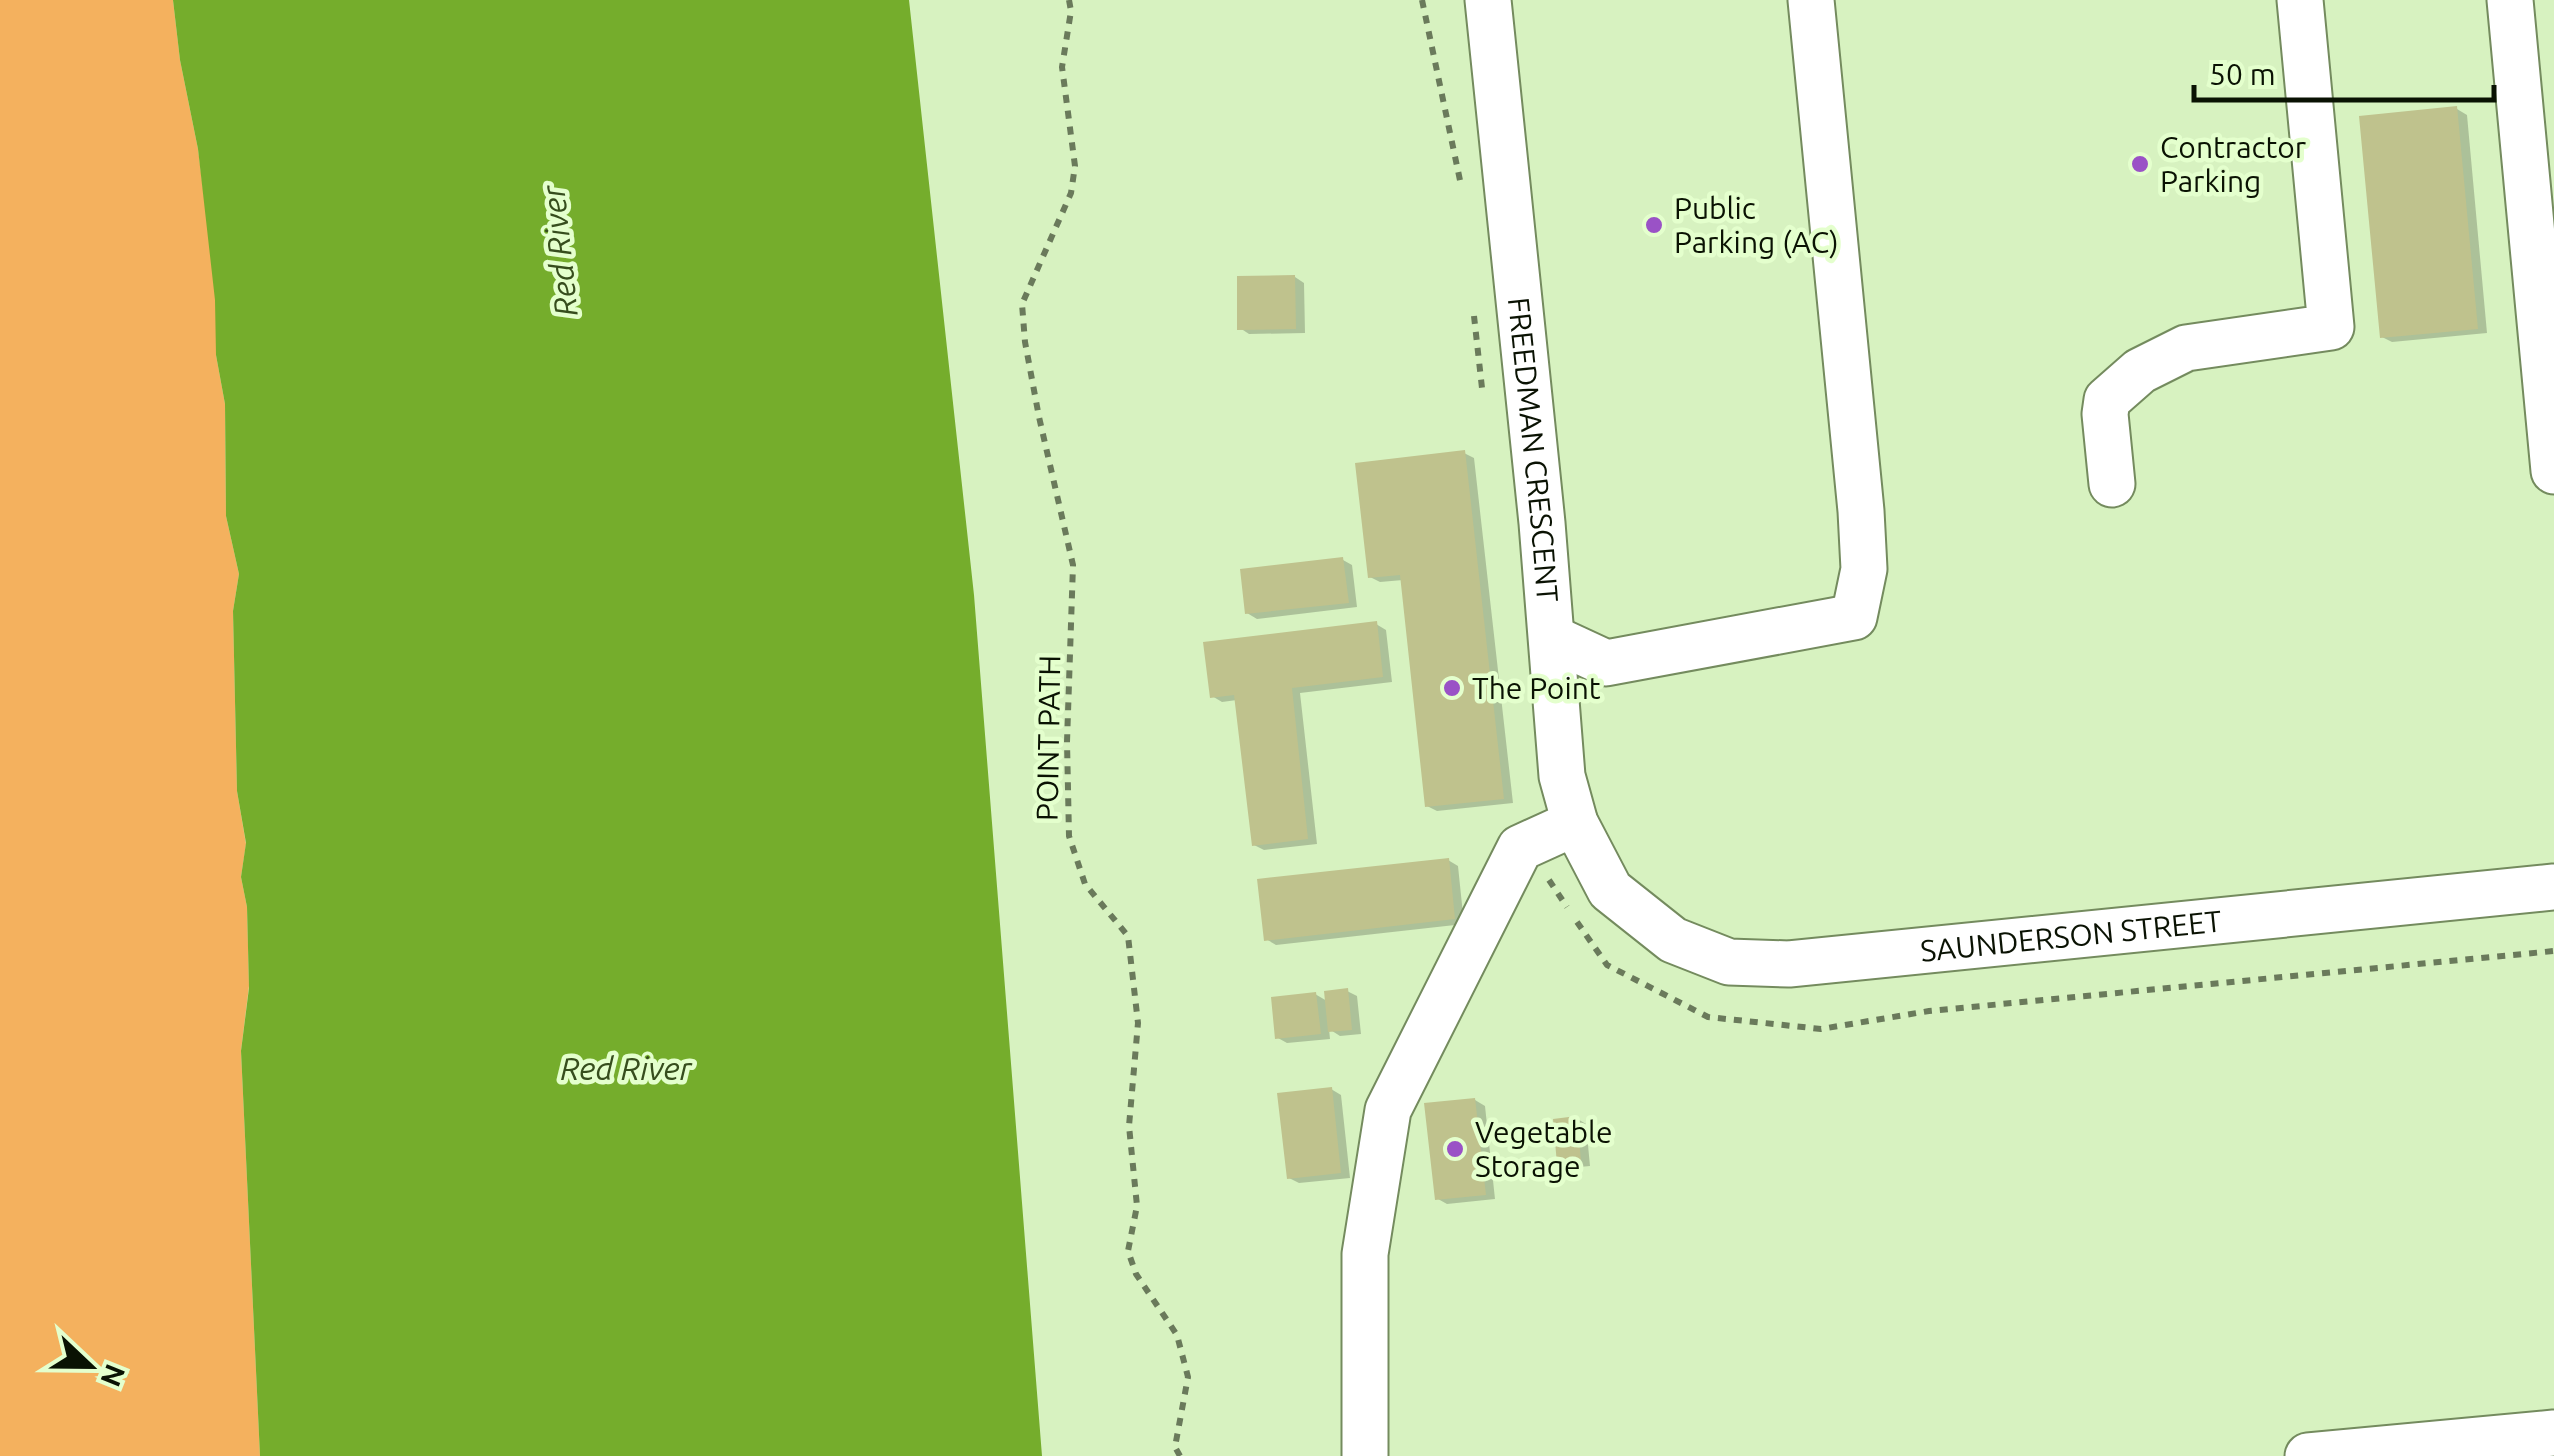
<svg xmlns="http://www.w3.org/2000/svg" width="2554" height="1456" viewBox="0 0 2554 1456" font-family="Ubuntu,sans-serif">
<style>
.green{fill:#f4b15e}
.water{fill:#75ad2c}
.shadow{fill:#0003}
.building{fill:#bfc28d}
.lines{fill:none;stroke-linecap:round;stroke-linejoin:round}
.minor-casing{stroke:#748b5e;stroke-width:49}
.path{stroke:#6a7a5b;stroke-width:6;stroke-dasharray:8 8;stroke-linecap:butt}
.minor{stroke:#fff;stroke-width:45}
.poi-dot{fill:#9a52c6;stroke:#e4ffcd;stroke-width:4}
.labels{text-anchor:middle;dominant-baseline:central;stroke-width:9;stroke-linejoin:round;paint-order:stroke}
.poi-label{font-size:30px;fill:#0a1203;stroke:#e4ffcd;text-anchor:start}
.street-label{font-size:30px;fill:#0a1203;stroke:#e4ffcd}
.water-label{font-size:32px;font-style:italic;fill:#364d1d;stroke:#e4ffcd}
</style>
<rect width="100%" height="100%" fill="#d7f2c0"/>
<path class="green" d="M 0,0 L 173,0 L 180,60 L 198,149 L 216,291 L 216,355 L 225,404 L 226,516 L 239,574 L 233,611 L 237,791 L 246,844 L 241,877 L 247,907 L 249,986 L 241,1051 L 260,1456 L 0,1456 Z"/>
<path class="water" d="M 173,0 L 909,0 L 974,595 L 1042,1456 L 260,1456 L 241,1051 L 249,988 L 247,907 L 241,877 L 246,843 L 237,791 L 233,611 L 239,574 L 226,516 L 225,404 L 216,355 L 215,300 L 198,149 L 180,60 Z"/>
<path class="shadow" d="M 2457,109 L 2467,115 L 2487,333 L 2392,342 L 2382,337 Z
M 1295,277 L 1304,283 L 1305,333 L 1249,334 L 1240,328 Z
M 1464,453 L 1474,458 L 1513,803 L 1437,811 L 1427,806 L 1403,580 L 1380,582 L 1370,577 Z
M 1343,560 L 1352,565 L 1357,607 L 1257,619 L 1247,613 Z
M 1376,624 L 1386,630 L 1392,682 L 1300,693 L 1317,844 L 1264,850 L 1254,845 L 1237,700 L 1222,702 L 1212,696 Z
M 1448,860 L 1458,866 L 1464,924 L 1276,945 L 1266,939 Z
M 1347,991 L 1357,996 L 1361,1034 L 1340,1036 L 1329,1029 L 1330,1039 L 1287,1043 L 1278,1038 L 1315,994 L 1327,1001 Z
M 1331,1089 L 1341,1095 L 1350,1178 L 1299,1183 L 1289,1178 Z
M 1475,1100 L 1485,1106 L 1495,1199 L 1447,1204 L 1438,1199 Z
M 1576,1118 L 1586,1124 L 1590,1166 L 1569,1168 L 1560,1162 Z"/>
<path class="building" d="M 2457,106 L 2478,329 L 2380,338 L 2359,116 Z
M 1295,275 L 1296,329 L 1237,330 L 1237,276 Z
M 1465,450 L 1504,799 L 1425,807 L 1400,575 L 1368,578 L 1355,463 Z
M 1343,557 L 1349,603 L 1245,614 L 1240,569 Z
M 1377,621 L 1383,677 L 1292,688 L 1308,839 L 1252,846 L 1234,695 L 1210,698 L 1203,642 Z
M 1449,858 L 1455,919 L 1264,941 L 1257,879 Z
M 1348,988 L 1352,1030 L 1328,1032 L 1324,991 Z
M 1316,992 L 1321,1034 L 1275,1039 L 1271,997 Z
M 1332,1087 L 1341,1173 L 1287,1179 L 1277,1093 Z
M 1475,1098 L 1486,1195 L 1435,1200 L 1424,1103 Z
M 1577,1116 L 1581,1161 L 1557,1164 L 1553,1119 Z"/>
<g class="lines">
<defs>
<g id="minor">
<path id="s1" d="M 1488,0 L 1542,523 L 1562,776 L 1575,823 L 1610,890 L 1673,940 L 1729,962 L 1789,964 L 2554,887"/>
<path d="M 2510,0 L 2554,471"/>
<path d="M 2112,484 L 2105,414 L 2107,400 L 2140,371 L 2186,348 L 2331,327 L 2300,0"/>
<path d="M 1552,638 L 1606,663 L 1854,617 L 1864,569 L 1861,511 L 1811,0"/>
<path d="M 1365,1456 L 1365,1254 L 1388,1110 L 1520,848 L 1575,823"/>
<path d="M 2308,1456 L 2554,1433"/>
</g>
</defs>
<use href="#minor" class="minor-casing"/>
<path class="path" d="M 1069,0 L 1071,11 L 1062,67 L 1075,166 L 1071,193 L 1022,304 L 1025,342 L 1039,417 L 1073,565 L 1067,742 L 1069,836 L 1085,884 L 1128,936 L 1138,1023 L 1129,1126 L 1137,1206 L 1128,1251 L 1136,1274 L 1177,1335 L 1188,1377 L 1175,1447 L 1180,1456
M 1422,0 L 1461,185
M 1474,316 L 1482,388
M 1549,880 L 1567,907
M 1577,922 L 1607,965 L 1708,1017 L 1821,1029 L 1929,1011 L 2554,951"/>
<use href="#minor" class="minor"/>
</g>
<g class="poi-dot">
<circle cx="2140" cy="164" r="10"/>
<circle cx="1654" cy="225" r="10"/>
<circle cx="1452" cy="688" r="10"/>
<circle cx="1455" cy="1149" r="10"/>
</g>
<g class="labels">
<g class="poi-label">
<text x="2160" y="147">Contractor<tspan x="2160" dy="34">Parking</tspan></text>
<text x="1674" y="208">Public<tspan x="1674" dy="34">Parking (AC)</tspan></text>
<text x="1472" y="688">The Point</text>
<text x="1475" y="1132">Vegetable<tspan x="1475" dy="34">Storage</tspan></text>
</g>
<g class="street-label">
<text stroke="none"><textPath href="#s1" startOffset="452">FREEDMAN CRESCENT</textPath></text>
<text transform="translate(1048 738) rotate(-89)">POINT PATH</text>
<text stroke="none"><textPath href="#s1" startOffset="1388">SAUNDERSON STREET</textPath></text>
</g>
<g class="water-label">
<text transform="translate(559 251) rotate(-96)">Red River</text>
<text x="626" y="1068">Red River</text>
</g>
</g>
<g transform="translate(90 1366) rotate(112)" stroke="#e4ffcd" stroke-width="8" paint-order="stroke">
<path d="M0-8L18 38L0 25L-18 38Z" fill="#0a1203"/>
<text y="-15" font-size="28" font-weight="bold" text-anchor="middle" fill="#0a1203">N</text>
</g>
<path d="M2194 85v15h300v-15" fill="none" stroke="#0a1203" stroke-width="5"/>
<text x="2209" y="85" font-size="30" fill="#0a1203" stroke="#e4ffcd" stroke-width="8" paint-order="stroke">50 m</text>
</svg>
